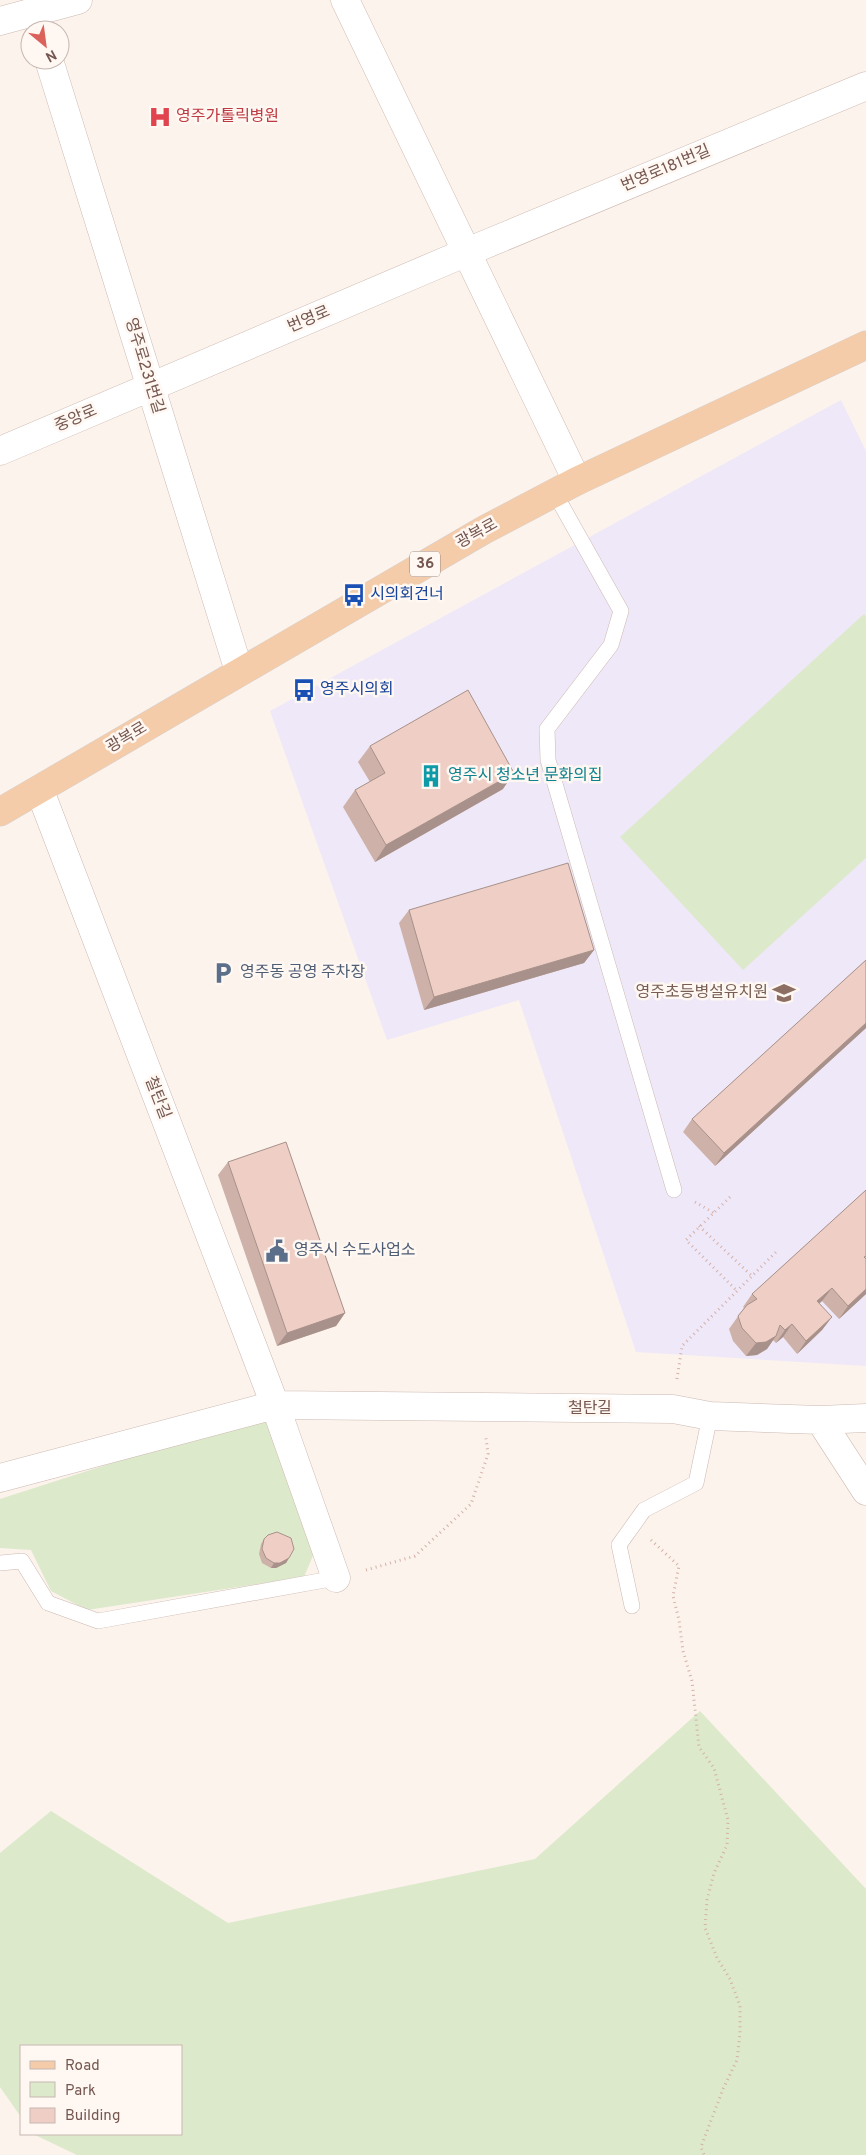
<svg xmlns="http://www.w3.org/2000/svg" width="866" height="2155" viewBox="0 0 866 2155" font-family="Overpass,'Noto Sans KR',sans-serif">
<style>
.education{fill:#efe8f8}
.green{fill:#dce9ca}
.lines{fill:none;stroke-linecap:round;stroke-linejoin:round}
.lane-casing{stroke:#cdb9b2;stroke-width:16}
.street-casing{stroke:#cdb9b2;stroke-width:29}
.secondary-casing{stroke:#d2bbb2;stroke-width:29}
.primary-casing{stroke:#d8d0ce;stroke-width:29}
.path{stroke:#d4b1a8;stroke-width:3;stroke-dasharray:1 4;stroke-linecap:butt}
.lane{stroke:#fff;stroke-width:15}
.street{stroke:#fff;stroke-width:28}
.secondary{stroke:#fff;stroke-width:28}
.primary{stroke:#f4ccaa;stroke-width:28}
.wall{fill:#ceb2a9}
.shaded-wall{fill:#a7918a}
.building{fill:#efcfc5;stroke:#a7918a}
.labels{text-anchor:middle;dominant-baseline:central;stroke-width:5;stroke-linejoin:round;paint-order:stroke}
.shield{fill:#fef7f2;stroke:#9e8781;stroke-width:1}
.shield-label{font-size:15px;font-weight:bold;fill:#755750}
.health-label{font-size:16px;fill:#be3a42;stroke:#fef7f2;text-anchor:start}
.street-label{font-size:16px;fill:#755750;stroke:#fef7f2}
.transit-label{font-size:16px;fill:#164399;stroke:#fef7f2;text-anchor:start}
.culture-label{font-size:16px;fill:#0d838f;stroke:#fef7f2;text-anchor:start}
.service-label{font-size:16px;fill:#4e5e75;stroke:#fef7f2;text-anchor:start}
.education-label{font-size:16px;fill:#785e54;stroke:#fef7f2;text-anchor:end}
</style>
<rect width="100%" height="100%" fill="#fbf3ec"/>
<path class="education" d="M 841,400 L 866,451 L 866,1366 L 636,1352 L 519,1000 L 387,1040 L 270,711 Z"/>
<path class="green" d="M 864,614 L 866,617 L 866,858 L 743,970 L 620,837 Z
M 258,1416 L 273,1425 L 317,1546 L 304,1577 L 87,1610 L 51,1591 L 31,1550 L 0,1548 L 0,1499 Z
M 700,1711 L 866,1889 L 866,2155 L 77,2155 L 33,2134 L 181,2134 L 181,2046 L 21,2046 L 21,2117 L 0,2087 L 0,1853 L 51,1811 L 228,1923 L 535,1859 Z"/>
<g class="lines">
<defs>
<path id="lane" d="M 554,492 L 621,611 L 611,645 L 547,729 L 548,760 L 674,1190
M 0,1563 L 22,1561 L 48,1603 L 98,1621 L 336,1578
M 632,1606 L 619,1545 L 644,1510 L 696,1483 L 710,1416"/>
<path id="street" d="M 0,21 L 78,0
M 49,60 L 239,671
M 0,451 L 467,252 L 866,86
M 40,791 L 275,1405 L 673,1409 L 710,1416 L 820,1420 L 866,1491
M 820,1420 L 866,1418
M 0,1478 L 275,1405 L 336,1578"/>
<path id="secondary" d="M 345,0 L 577,481"/>
<path id="primary" d="M 0,812 L 484,530 L 577,481 L 866,345"/>
</defs>
<use href="#lane" class="lane-casing"/>
<use href="#street" class="street-casing"/>
<use href="#secondary" class="secondary-casing"/>
<use href="#primary" class="primary-casing"/>
<path class="path" d="M 730,1197 L 686,1240 L 737,1291
M 695,1202 L 714,1213
M 699,1226 L 752,1276
M 677,1379 L 682,1346 L 777,1251
M 651,1540 L 679,1566 L 673,1596 L 679,1620 L 683,1651 L 692,1681 L 699,1747 L 714,1768 L 728,1820 L 727,1845 L 714,1873 L 707,1900 L 705,1928 L 717,1958 L 730,1979 L 740,2006 L 740,2033 L 737,2060 L 723,2089 L 701,2147 L 704,2155
M 366,1570 L 415,1556 L 471,1504 L 488,1454 L 486,1438"/>
<use href="#lane" class="lane"/>
<use href="#street" class="street"/>
<use href="#secondary" class="secondary"/>
<use href="#primary" class="primary"/>
</g>
<path class="wall" d="M 370,746 L 503,789 L 375,862 L 343,807 L 355,790 L 370,782 L 358,762 Z
M 409,910 L 594,950 L 584,963 L 424,1010 L 399,923 Z
M 866,960 L 866,1028 L 715,1166 L 683,1132 L 692,1119 Z
M 228,1162 L 345,1313 L 336,1326 L 277,1346 L 218,1175 Z
M 866,1190 L 866,1294 L 839,1319 L 822,1301 L 819,1304 L 832,1317 L 822,1330 L 797,1354 L 783,1337 L 776,1343 L 773,1340 L 767,1349 L 757,1355 L 746,1356 L 733,1341 L 729,1329 L 744,1308 L 743,1307 L 752,1294 Z
M 264,1539 L 289,1558 L 286,1563 L 276,1568 L 271,1568 L 262,1563 L 259,1554 L 261,1544 Z"/>
<path class="shaded-wall" d="M 514,773 L 503,789 L 375,862 L 386,845 Z
M 594,950 L 584,963 L 424,1010 L 434,997 Z
M 866,1023 L 866,1028 L 715,1166 L 724,1153 Z
M 832,1288 L 822,1301 L 807,1314 L 817,1301 Z
M 866,1289 L 866,1294 L 839,1319 L 848,1306 Z
M 345,1313 L 336,1326 L 277,1346 L 287,1333 Z
M 832,1317 L 822,1330 L 797,1354 L 806,1341 Z
M 792,1324 L 783,1337 L 776,1343 L 785,1330 Z
M 776,1336 L 767,1349 L 757,1355 L 746,1356 L 756,1343 Z
M 289,1558 L 286,1563 L 276,1568 L 271,1568 L 274,1563 Z"/>
<path class="building" d="M 468,690 L 514,773 L 386,845 L 355,790 L 385,773 L 370,746 Z
M 568,863 L 594,950 L 434,997 L 409,910 Z
M 866,960 L 866,1023 L 724,1153 L 692,1119 Z
M 286,1142 L 345,1313 L 287,1333 L 228,1162 Z
M 866,1190 L 866,1256 L 864,1257 L 866,1259 L 866,1289 L 848,1306 L 832,1288 L 817,1301 L 832,1317 L 806,1341 L 792,1324 L 785,1330 L 780,1325 L 776,1336 L 766,1342 L 756,1343 L 742,1328 L 738,1316 L 747,1305 L 757,1299 L 752,1294 Z
M 277,1532 L 291,1538 L 294,1549 L 289,1558 L 280,1563 L 274,1563 L 266,1558 L 262,1549 L 264,1539 L 268,1535 Z"/>
<defs>
<symbol id="hospital-bare" viewBox="-9 -9 18 18"><path d="M-5-5h3v3.5h4V-5h3V5h-3V1.5h-4V5h-3Z" fill="#e0444e" stroke="#fef7f2" stroke-width="2.5" paint-order="stroke"/></symbol>
<symbol id="bus-bare" viewBox="-9 -9 18 18"><path d="M-5-6H5V4H4V6H2V4H-2V6H-4V4H-5ZM-3.5-4V0h7V-4ZM-3.5 1.2v1.5H-2V1.2ZM2 1.2v1.5H3.5V1.2Z" fill="#1a4fb4" stroke="#fef7f2" stroke-width="2.5" paint-order="stroke"/></symbol>
<symbol id="building-bare" viewBox="-9 -9 18 18"><path d="M-4-6H4V6H1V3H-1V6H-4ZM-2.5-4.3h1.7v1.8h-1.7ZM.8-4.3h1.7v1.8H.8ZM-2.5-1h1.7V.8h-1.7ZM.8-1h1.7V.8H.8Z" fill="#0f9aa8" stroke="#fef7f2" stroke-width="2.5" paint-order="stroke"/></symbol>
<symbol id="parking-bare" viewBox="-9 -9 18 18"><path d="M-3.5-5.5H1a3.5 3.5 0 0 1 0 7H-1V5.5H-3.5ZM-1-3.4V-.6H.8a1.4 1.4 0 0 0 0-2.8Z" fill="#5c6f8a" stroke="#fef7f2" stroke-width="2.5" paint-order="stroke"/></symbol>
<symbol id="school-bare" viewBox="-9 -9 18 18"><path d="M0-5L7-2L0 1L-7-2ZM-4 1L0 2.5L4 1V4Q0 6-4 4Z" fill="#8d6e63" stroke="#fef7f2" stroke-width="2.5" paint-order="stroke"/></symbol>
<symbol id="civic-bare" viewBox="-9 -9 18 18"><path d="M-.6-6.5H3V-4.5H.6V-3L4-1V1h2V6H-6V1h2V-1L-.6-3ZM-1.2 2.5V6h2.4V2.5Z" fill="#5c6f8a" stroke="#fef7f2" stroke-width="2.5" paint-order="stroke"/></symbol>
</defs>
<g fill-rule="evenodd">
<use href="#hospital-bare" x="144" y="101" width="32" height="32"/>
<use href="#bus-bare" x="338" y="579" width="32" height="32"/>
<use href="#bus-bare" x="288" y="674" width="32" height="32"/>
<use href="#building-bare" x="415" y="760" width="32" height="32"/>
<use href="#parking-bare" x="207" y="957" width="32" height="32"/>
<use href="#school-bare" x="768" y="977" width="32" height="32"/>
<use href="#civic-bare" x="261" y="1235" width="32" height="32"/>
</g>
<g class="labels">
<rect class="shield" x="410" y="551.5" width="30" height="25" rx="4"/>
<g class="shield-label">
<text x="425" y="564">36</text>
</g>
<g class="health-label">
<text x="176" y="117">영주가톨릭병원</text>
</g>
<g class="street-label">
<text transform="translate(666 169) rotate(-23)">번영로181번길</text>
<text transform="translate(309 320) rotate(-23)">번영로</text>
<text transform="translate(144 366) rotate(73)">영주로231번길</text>
<text transform="translate(76 419) rotate(-23)">중앙로</text>
<text transform="translate(477 534) rotate(-29)">광복로</text>
<text transform="translate(127 738) rotate(-31)">광복로</text>
<text transform="translate(157 1098) rotate(69)">철탄길</text>
<text x="590" y="1409">철탄길</text>
</g>
<g class="transit-label">
<text x="370" y="595">시의회건너</text>
<text x="320" y="690">영주시의회</text>
</g>
<g class="culture-label">
<text x="448" y="776">영주시 청소년 문화의집</text>
</g>
<g class="service-label">
<text x="240" y="973">영주동 공영 주차장</text>
<text x="294" y="1251">영주시 수도사업소</text>
</g>
<g class="education-label">
<text x="768" y="993">영주초등병설유치원</text>
</g>
</g>
<rect x="20" y="2045" width="162" height="90" fill="#fef7f2" stroke="#c7b7b1"/>
<rect x="30" y="2061" width="25" height="8" fill="#f4ccaa" stroke="#c7b7b1"/>
<text x="65" y="2070" font-size="15" fill="#755750">Road</text>
<rect x="30" y="2082" width="25" height="15" fill="#dce9ca" stroke="#c7b7b1"/>
<text x="65" y="2095" font-size="15" fill="#755750">Park</text>
<rect x="30" y="2108" width="25" height="15" fill="#efcfc5" stroke="#c7b7b1"/>
<text x="65" y="2120" font-size="15" fill="#755750">Building</text>
<g transform="translate(45 45) rotate(151)"><circle r="24" fill="#fef7f2" stroke="#c7b7b1"/>
<path d="M0-4L9 19L0 12L-9 19Z" fill="#db625b"/>
<text y="-8" font-size="14" font-weight="bold" text-anchor="middle" fill="#755750">N</text>
</g>
</svg>
